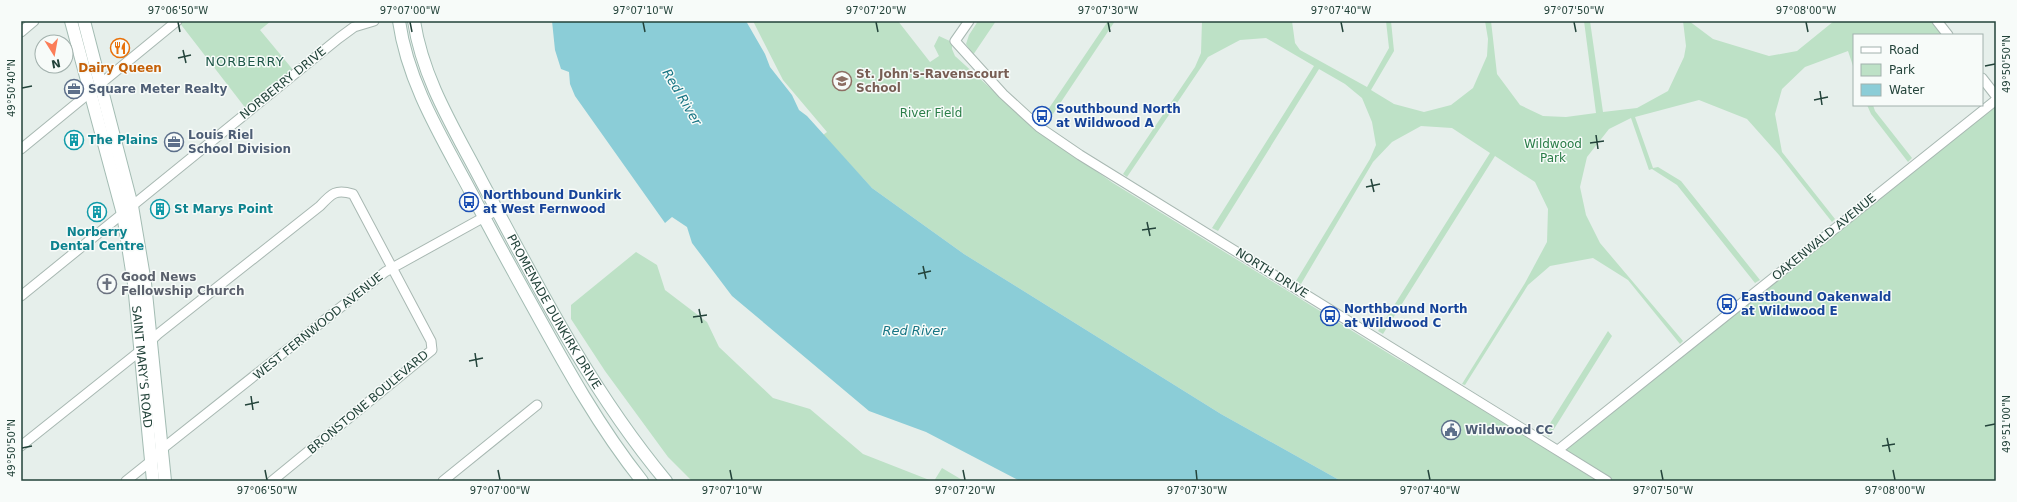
<svg xmlns="http://www.w3.org/2000/svg" width="2017" height="502" viewBox="0 0 2017 502" font-family="'DejaVu Sans',sans-serif">
<style>
.green{fill:#bde1c6}
.water{fill:#8bcdd7}
.lines{fill:none;stroke-linecap:round;stroke-linejoin:round}
.street-casing{stroke:#a8b8b2;stroke-width:11}
.secondary-casing{stroke:#a3bcb3;stroke-width:14}
.street{stroke:#fff;stroke-width:9}
.secondary{stroke:#fff;stroke-width:12}
.ticks{fill:none;stroke:#23433a;stroke-width:1.5}
.labels{text-anchor:middle;dominant-baseline:central;stroke-width:3;stroke-linejoin:round;paint-order:stroke}
.food-label{font-size:12px;font-weight:bold;fill:#c56008;stroke:#f7fbf9}
.education-label{font-size:12px;font-weight:bold;fill:#785e54;stroke:#f7fbf9;text-anchor:start}
.street-label{font-size:12px;fill:#23433a;stroke:#f7fbf9}
.service-label{font-size:12px;font-weight:bold;fill:#4e5e75;stroke:#f7fbf9;text-anchor:start}
.transit-label{font-size:12px;font-weight:bold;fill:#164399;stroke:#f7fbf9;text-anchor:start}
.park-label{font-size:12px;fill:#2a7d48;stroke:#f7fbf9}
.culture-label{font-size:12px;font-weight:bold;fill:#0d838f;stroke:#f7fbf9;text-anchor:start}
.worship-label{font-size:12px;font-weight:bold;fill:#5b616d;stroke:#f7fbf9;text-anchor:start}
.neighbourhood-label{font-size:13px;letter-spacing:1px;fill:#1d5748;stroke:#f7fbf9}
.water-label{font-size:13px;font-style:italic;fill:#177584;stroke:#f7fbf9}
.neatline{fill:none;stroke:#23433a;stroke-width:1.5}
.ticks-label{font-size:10px;text-anchor:middle;fill:#23433a}
</style>
<rect width="100%" height="100%" fill="#e6efeb"/>
<path class="green" d="M 271,21 L 260,30 L 294,71 L 247,110 L 179,22 Z
M 753,21 L 898,21 L 930,62 L 939,56 L 934,46 L 939,36 L 952,42 L 952,49 L 955,56 L 1032,126 L 1113,183 L 1396,358 L 1470,399 L 1514,429 L 1597,481 L 1341,481 L 1221,414 L 964,254 L 872,188 L 823,135 L 827,132 L 783,80 Z
M 978,21 L 996,21 L 973,55 L 966,44 L 969,35 Z
M 1108,21 L 1115,21 L 1047,123 L 1041,120 Z
M 1202,21 L 1292,21 L 1295,43 L 1300,50 L 1367,87 L 1389,48 L 1386,21 L 1391,21 L 1394,51 L 1371,90 L 1394,104 L 1424,112 L 1451,105 L 1473,88 L 1487,56 L 1488,39 L 1485,21 L 1491,21 L 1497,74 L 1520,105 L 1543,116 L 1566,117 L 1596,113 L 1584,21 L 1590,21 L 1603,112 L 1637,108 L 1668,91 L 1684,57 L 1686,46 L 1683,21 L 1689,21 L 1713,39 L 1769,56 L 1797,51 L 1834,21 L 1931,21 L 1942,35 L 1854,35 L 1854,69 L 1848,51 L 1805,67 L 1782,89 L 1775,114 L 1782,152 L 1835,219 L 1832,222 L 1779,155 L 1747,119 L 1699,100 L 1635,117 L 1653,168 L 1658,167 L 1681,181 L 1760,280 L 1755,283 L 1677,185 L 1652,169 L 1649,170 L 1631,118 L 1609,129 L 1587,157 L 1580,187 L 1586,215 L 1600,243 L 1683,341 L 1680,344 L 1628,280 L 1593,258 L 1550,266 L 1528,285 L 1465,385 L 1462,384 L 1525,283 L 1547,242 L 1548,209 L 1535,182 L 1495,156 L 1383,334 L 1378,331 L 1490,153 L 1452,128 L 1421,126 L 1392,142 L 1373,162 L 1301,284 L 1296,281 L 1370,159 L 1376,145 L 1372,122 L 1362,98 L 1345,84 L 1319,69 L 1218,231 L 1212,228 L 1314,66 L 1266,38 L 1240,40 L 1208,57 L 1127,177 L 1123,174 L 1195,67 L 1201,53 Z
M 1867,105 L 1873,105 L 1875,111 L 1912,158 L 1908,162 L 1871,114 Z
M 1996,106 L 1996,481 L 1611,481 L 1566,450 Z
M 636,252 L 657,265 L 665,290 L 707,322 L 719,347 L 773,398 L 810,409 L 863,454 L 932,481 L 692,481 L 668,457 L 605,371 L 571,319 L 571,305 Z
M 1608,331 L 1612,336 L 1549,437 L 1544,433 Z
M 942,468 L 964,481 L 934,481 Z"/>
<path class="water" d="M 552,21 L 746,21 L 765,54 L 770,67 L 792,95 L 799,110 L 807,116 L 872,188 L 964,254 L 1221,414 L 1341,481 L 1020,481 L 926,432 L 869,411 L 732,296 L 692,243 L 687,227 L 672,217 L 665,223 L 575,96 L 570,84 L 569,72 L 561,69 L 555,50 Z"/>
<g class="lines">
<defs>
<path id="street" d="M 969,21 L 955,41 L 1003,94 L 1039,127 L 1080,155 L 1607,481
M 1937,21 L 1948,35
M 21,32 L 34,21
M 1982,78 L 1996,96
M 21,149 L 177,21
M 21,296 L 339,38 L 354,27 L 374,21
M 21,446 L 140,351 L 158,334 L 320,206 C 332,193 336,189 353,194 L 431,341 L 432,350 L 272,481
M 1558,450 L 1996,100
M 126,481 L 151,461 L 162,449 L 385,272 L 497,210
M 443,481 L 537,405"/>
<g id="secondary">
<path id="s1" d="M 71,21 L 123,214 L 134,284 L 153,481"/>
<path d="M 84,21 L 132,206 L 145,283 L 165,481"/>
<path d="M 399,21 C 408,85 444,141 474,198 C 493,235 513,271 533,307 C 566,367 599,427 642,481"/>
<path id="s2" d="M 414,21 C 423,80 455,130 482,182 C 537,285 591,391 666,481"/>
</g>
</defs>
<use href="#street" class="street-casing"/>
<use href="#secondary" class="secondary-casing"/>
<use href="#street" class="street"/>
<use href="#secondary" class="secondary"/>
</g>
<path class="ticks" d="M 178,22 L 180,32M 410,22 L 412,32M 643,22 L 645,32M 876,22 L 878,32M 1108,22 L 1110,32M 1341,22 L 1343,32M 1574,22 L 1576,32M 1806,22 L 1808,32M 183,50 L 186,63M 178,58 L 191,55M 1985,66 L 1995,64M 22,88 L 32,86M 1820,91 L 1822,105M 1814,100 L 1828,97M 1596,135 L 1598,149M 1590,143 L 1604,141M 1371,179 L 1374,192M 1366,187 L 1380,184M 1147,222 L 1150,236M 1142,230 L 1156,228M 923,266 L 926,279M 918,274 L 931,271M 699,309 L 702,323M 693,317 L 707,315M 475,353 L 477,367M 469,361 L 483,358M 251,396 L 253,410M 245,405 L 259,402M 1985,426 L 1995,424M 1887,438 L 1890,452M 1882,446 L 1895,444M 22,448 L 32,446M 265,470 L 267,480M 498,470 L 500,480M 730,470 L 732,480M 963,470 L 965,480M 1196,470 L 1197,480M 1428,470 L 1430,480M 1661,470 L 1663,480M 1893,470 L 1895,480"/>
<defs>
<symbol id="restaurant-ring" viewBox="-11 -11 22 22"><circle r="9.5" fill="#f7fbf9" stroke="#e8710a" stroke-width="1.5"/><path d="M-5-6h1v4h1v-4h1v4h1v-4h1v5L-1.5 .5V6h-2V.5L-5-1ZM5-6V6H3V1.5H1.5Q1.5-4 5-6Z" fill="#e8710a"/></symbol>
<symbol id="school-ring" viewBox="-11 -11 22 22"><circle r="9.5" fill="#f7fbf9" stroke="#8d6e63" stroke-width="1.5"/><path d="M0-5L7-2L0 1L-7-2ZM-4 1L0 2.5L4 1V4Q0 6-4 4Z" fill="#8d6e63"/></symbol>
<symbol id="office-ring" viewBox="-11 -11 22 22"><circle r="9.5" fill="#f7fbf9" stroke="#5c6f8a" stroke-width="1.5"/><path d="M-6-3h4V-5.5h4V-3h4V5H-6ZM-1-4.5V-3h2v-1.5ZM-6 0V1H6V0Z" fill="#5c6f8a"/></symbol>
<symbol id="bus-ring" viewBox="-11 -11 22 22"><circle r="9.5" fill="#f7fbf9" stroke="#1a4fb4" stroke-width="1.5"/><path d="M-5-6H5V4H4V6H2V4H-2V6H-4V4H-5ZM-3.5-4V0h7V-4ZM-3.5 1.2v1.5H-2V1.2ZM2 1.2v1.5H3.5V1.2Z" fill="#1a4fb4"/></symbol>
<symbol id="building-ring" viewBox="-11 -11 22 22"><circle r="9.5" fill="#f7fbf9" stroke="#0f9aa8" stroke-width="1.5"/><path d="M-4-6H4V6H1V3H-1V6H-4ZM-2.5-4.3h1.7v1.8h-1.7ZM.8-4.3h1.7v1.8H.8ZM-2.5-1h1.7V.8h-1.7ZM.8-1h1.7V.8H.8Z" fill="#0f9aa8"/></symbol>
<symbol id="church-ring" viewBox="-11 -11 22 22"><circle r="9.5" fill="#f7fbf9" stroke="#6b7280" stroke-width="1.5"/><path d="M-1.2-6h2.4v3.5h3.3v2.4h-3.3V6h-2.4V-.1h-3.3v-2.4h3.3Z" fill="#6b7280"/></symbol>
<symbol id="civic-ring" viewBox="-11 -11 22 22"><circle r="9.5" fill="#f7fbf9" stroke="#5c6f8a" stroke-width="1.5"/><path d="M-.6-6.5H3V-4.5H.6V-3L4-1V1h2V6H-6V1h2V-1L-.6-3ZM-1.2 2.5V6h2.4V2.5Z" fill="#5c6f8a"/></symbol>
</defs>
<g fill-rule="evenodd">
<use href="#restaurant-ring" x="109" y="37" width="22" height="22"/>
<use href="#school-ring" x="831" y="70" width="22" height="22"/>
<use href="#office-ring" x="63" y="78" width="22" height="22"/>
<use href="#bus-ring" x="1031" y="105" width="22" height="22"/>
<use href="#building-ring" x="63" y="129" width="22" height="22"/>
<use href="#office-ring" x="163" y="131" width="22" height="22"/>
<use href="#bus-ring" x="458" y="191" width="22" height="22"/>
<use href="#building-ring" x="149" y="198" width="22" height="22"/>
<use href="#building-ring" x="86" y="201" width="22" height="22"/>
<use href="#church-ring" x="96" y="273" width="22" height="22"/>
<use href="#bus-ring" x="1716" y="293" width="22" height="22"/>
<use href="#bus-ring" x="1319" y="305" width="22" height="22"/>
<use href="#civic-ring" x="1440" y="419" width="22" height="22"/>
</g>
<g class="labels">
<g class="food-label">
<text x="120" y="68">Dairy Queen</text>
</g>
<g class="education-label">
<text x="856" y="74">St. John's-Ravenscourt<tspan x="856" dy="14">School</tspan></text>
</g>
<g class="street-label">
<text transform="translate(283 83) rotate(-39)">NORBERRY DRIVE</text>
<text transform="translate(1824 237) rotate(-39)">OAKENWALD AVENUE</text>
<text transform="translate(1272 273) rotate(32)">NORTH DRIVE</text>
<text stroke="none"><textPath href="#s2" startOffset="324">PROMENADE DUNKIRK DRIVE</textPath></text>
<text transform="translate(318 326) rotate(-39)">WEST FERNWOOD AVENUE</text>
<text stroke="none"><textPath href="#s1" startOffset="354">SAINT MARY'S ROAD</textPath></text>
<text transform="translate(368 402) rotate(-40)">BRONSTONE BOULEVARD</text>
</g>
<g class="service-label">
<text x="88" y="89">Square Meter Realty</text>
<text x="188" y="135">Louis Riel<tspan x="188" dy="14">School Division</tspan></text>
<text x="1465" y="430">Wildwood CC</text>
</g>
<g class="transit-label">
<text x="1056" y="109">Southbound North<tspan x="1056" dy="14">at Wildwood A</tspan></text>
<text x="483" y="195">Northbound Dunkirk<tspan x="483" dy="14">at West Fernwood</tspan></text>
<text x="1741" y="297">Eastbound Oakenwald<tspan x="1741" dy="14">at Wildwood E</tspan></text>
<text x="1344" y="309">Northbound North<tspan x="1344" dy="14">at Wildwood C</tspan></text>
</g>
<g class="park-label">
<text x="931" y="113">River Field</text>
<text x="1553" y="144">Wildwood<tspan x="1553" dy="14">Park</tspan></text>
</g>
<g class="culture-label">
<text x="88" y="140">The Plains</text>
<text x="174" y="209">St Marys Point</text>
<text x="97" y="232" text-anchor="middle">Norberry<tspan x="97" dy="14">Dental Centre</tspan></text>
</g>
<g class="worship-label">
<text x="121" y="277">Good News<tspan x="121" dy="14">Fellowship Church</tspan></text>
</g>
<g class="neighbourhood-label">
<text x="245" y="61">NORBERRY</text>
</g>
<g class="water-label">
<text transform="translate(682 97) rotate(59)">Red River</text>
<text x="914" y="330">Red River</text>
</g>
</g>
<rect width="2017" height="502" fill="none" stroke="#f7fbf9" stroke-width="44"/>
<rect x="1853" y="34" width="130" height="72" fill="#f7fbf9" stroke="#a2b1ad"/>
<rect x="1861" y="47" width="20" height="6" fill="#ffffff" stroke="#a2b1ad"/>
<text x="1889" y="54" font-size="12" fill="#23433a">Road</text>
<rect x="1861" y="64" width="20" height="12" fill="#bde1c6" stroke="#a2b1ad"/>
<text x="1889" y="74" font-size="12" fill="#23433a">Park</text>
<rect x="1861" y="84" width="20" height="12" fill="#8bcdd7" stroke="#a2b1ad"/>
<text x="1889" y="94" font-size="12" fill="#23433a">Water</text>
<g transform="translate(54 54) rotate(169)"><circle r="19" fill="#f7fbf9" stroke="#a2b1ad"/>
<path d="M0-3L7 15L0 10L-7 15Z" fill="#fb7d58"/>
<text y="-6" font-size="11" font-weight="bold" text-anchor="middle" fill="#23433a">N</text>
</g>
<rect x="22" y="22" width="1973" height="458" class="neatline"/>
<g class="ticks-label">
<text x="178" y="14">97°06'50"W</text>
<text x="410" y="14">97°07'00"W</text>
<text x="643" y="14">97°07'10"W</text>
<text x="876" y="14">97°07'20"W</text>
<text x="1108" y="14">97°07'30"W</text>
<text x="1341" y="14">97°07'40"W</text>
<text x="1574" y="14">97°07'50"W</text>
<text x="1806" y="14">97°08'00"W</text>
<text transform="translate(2006 64) rotate(-90)" y="4">49°50'50"N</text>
<text transform="translate(11 88) rotate(-90)" y="4">49°50'40"N</text>
<text transform="translate(2006 424) rotate(-90)" y="4">49°51'00"N</text>
<text transform="translate(11 448) rotate(-90)" y="4">49°50'50"N</text>
<text x="267" y="494">97°06'50"W</text>
<text x="500" y="494">97°07'00"W</text>
<text x="732" y="494">97°07'10"W</text>
<text x="965" y="494">97°07'20"W</text>
<text x="1197" y="494">97°07'30"W</text>
<text x="1430" y="494">97°07'40"W</text>
<text x="1663" y="494">97°07'50"W</text>
<text x="1895" y="494">97°08'00"W</text>
</g>
</svg>
